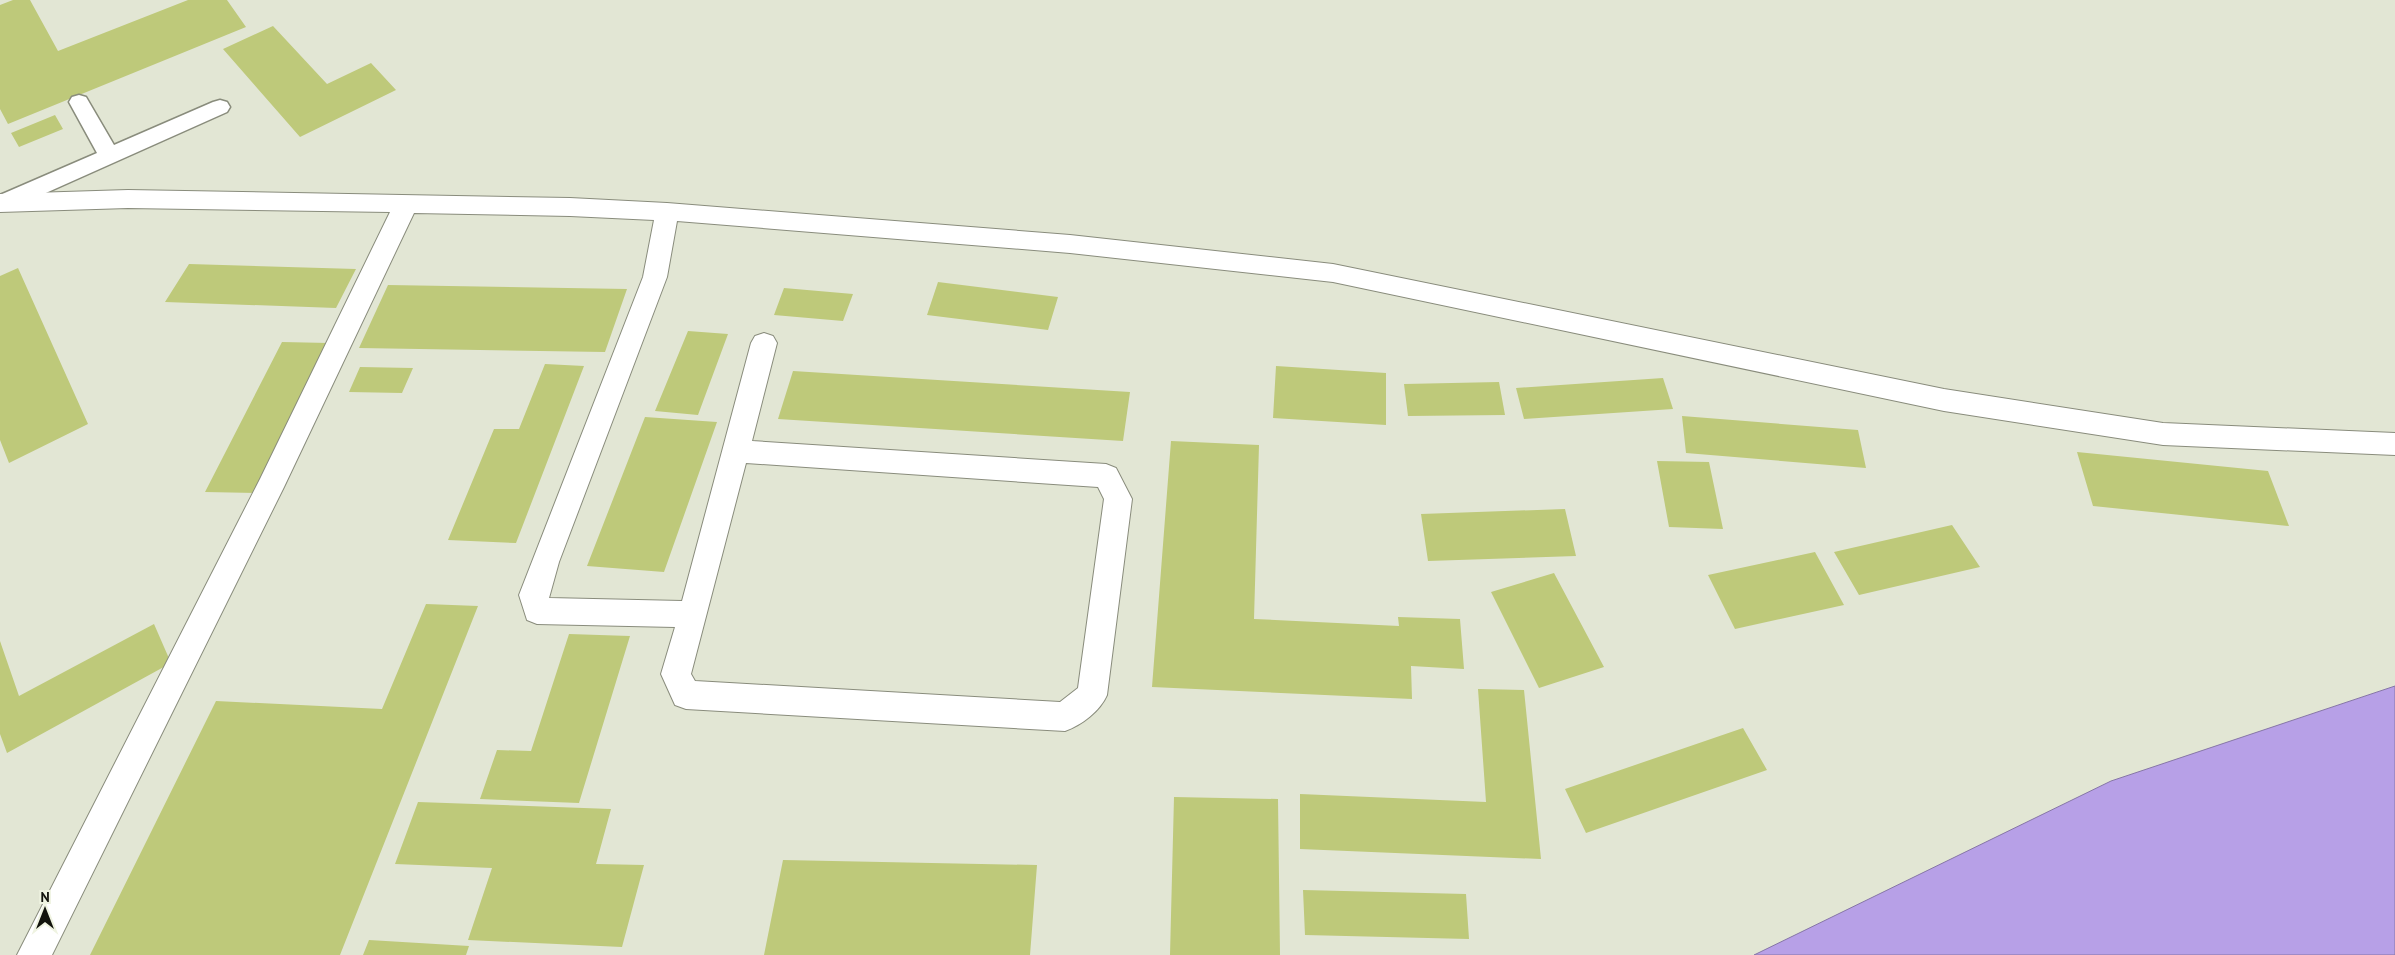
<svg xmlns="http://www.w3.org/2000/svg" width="2395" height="955" viewBox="0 0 2395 955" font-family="'PT Sans',sans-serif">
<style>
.water{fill:#b7a0e7;stroke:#8676a6}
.building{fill:#bec97a}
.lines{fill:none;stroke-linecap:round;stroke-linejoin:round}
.lane-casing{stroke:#898c7c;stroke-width:3}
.street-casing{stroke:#898c7c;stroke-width:2}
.lane{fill:#fff;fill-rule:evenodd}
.street{fill:#fff;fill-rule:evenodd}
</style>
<rect width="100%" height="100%" fill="#e2e6d4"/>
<path class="water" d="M 2395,686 L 2395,955 L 1754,955 L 2111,781 Z"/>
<path class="building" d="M 13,0 L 30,0 L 58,51 L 188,0 L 227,0 L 246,27 L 8,124 L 0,109 L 0,5 Z
M 273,26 L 327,84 L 371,63 L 396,90 L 300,137 L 223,49 Z
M 55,115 L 63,129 L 19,147 L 11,133 Z
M 189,264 L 356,269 L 336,308 L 165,302 Z
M 18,268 L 88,424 L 9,463 L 0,440 L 0,276 Z
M 938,282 L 1058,297 L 1048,330 L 927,315 Z
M 388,285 L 627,289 L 605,352 L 359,348 Z
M 784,288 L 853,294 L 843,321 L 774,315 Z
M 688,331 L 728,334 L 698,415 L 655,411 Z
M 282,342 L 329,343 L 256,493 L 205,492 Z
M 545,364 L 584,366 L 516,543 L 448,540 L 494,429 L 519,429 Z
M 1276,366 L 1386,373 L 1386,425 L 1273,418 Z
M 360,367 L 413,368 L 402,393 L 349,392 Z
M 793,371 L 1130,392 L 1123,441 L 778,419 Z
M 1663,378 L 1673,409 L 1524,419 L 1516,388 Z
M 1499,382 L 1505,415 L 1408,416 L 1404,384 Z
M 1682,416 L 1858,430 L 1866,468 L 1686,453 Z
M 645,417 L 717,422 L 664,572 L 587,566 Z
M 1171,441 L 1259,445 L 1254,619 L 1399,626 L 1398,617 L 1460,619 L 1464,669 L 1411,666 L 1412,699 L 1152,687 Z
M 2077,452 L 2268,471 L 2289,526 L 2093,506 Z
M 1657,461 L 1709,462 L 1723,529 L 1669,527 Z
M 1565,509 L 1576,556 L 1428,561 L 1421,514 Z
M 1952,525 L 1980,567 L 1859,595 L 1834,552 Z
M 1815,552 L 1844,605 L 1735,629 L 1708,575 Z
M 1554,573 L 1604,667 L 1539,688 L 1491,592 Z
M 426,604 L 478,606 L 340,955 L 90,955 L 216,701 L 382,709 Z
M 154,624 L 171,663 L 7,753 L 0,734 L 0,641 L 19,696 Z
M 569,634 L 630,636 L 579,803 L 480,799 L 497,750 L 531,751 Z
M 1478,689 L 1524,690 L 1541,859 L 1300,849 L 1300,794 L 1486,802 Z
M 1743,728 L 1767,770 L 1586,833 L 1565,789 Z
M 1174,797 L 1278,799 L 1280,955 L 1170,955 Z
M 418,802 L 611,809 L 596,864 L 644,865 L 622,947 L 468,940 L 492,868 L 395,864 Z
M 783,860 L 1037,865 L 1030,955 L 764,955 Z
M 1303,890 L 1466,894 L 1469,939 L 1305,935 Z
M 369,940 L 469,946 L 466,955 L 363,955 Z"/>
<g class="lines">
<defs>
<path id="lane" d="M 79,95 L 86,97 L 114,145 L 213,102 L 220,100 L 227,102 L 230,107 L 227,112 L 10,209 L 0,210 L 0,195 L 97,153 L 69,102 L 72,97 Z"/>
<path id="street" d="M 128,190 L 570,198 L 667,203 L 1070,235 L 1333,264 L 1944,389 L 2163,423 L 2395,433 L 2395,455 L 2163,445 L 1944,411 L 1333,282 L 1070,253 L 677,221 L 667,277 L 559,562 L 549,598 L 682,601 L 751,343 L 755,336 L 764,333 L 773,336 L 777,343 L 752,441 L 1106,464 L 1116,468 L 1132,499 L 1107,695 C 1100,711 1082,725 1065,731 L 686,709 L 675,705 L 661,674 L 675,627 L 537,624 L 527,620 L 519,595 L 643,277 L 654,220 L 570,216 L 414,213 L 284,487 L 52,955 L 17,955 L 260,479 L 390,212 L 128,208 L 0,212 L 0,194 ZM 746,463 L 1098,487 L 1104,499 L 1078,688 L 1060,702 L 695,681 L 691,674 Z"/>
</defs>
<use href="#lane" class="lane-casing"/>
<use href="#street" class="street-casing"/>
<use href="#lane" class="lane"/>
<use href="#street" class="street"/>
</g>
<g transform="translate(45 910)" stroke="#eff3e1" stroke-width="4" paint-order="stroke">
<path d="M0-4L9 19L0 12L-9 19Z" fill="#12130d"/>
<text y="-8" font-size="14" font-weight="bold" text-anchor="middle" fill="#12130d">N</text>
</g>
</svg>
